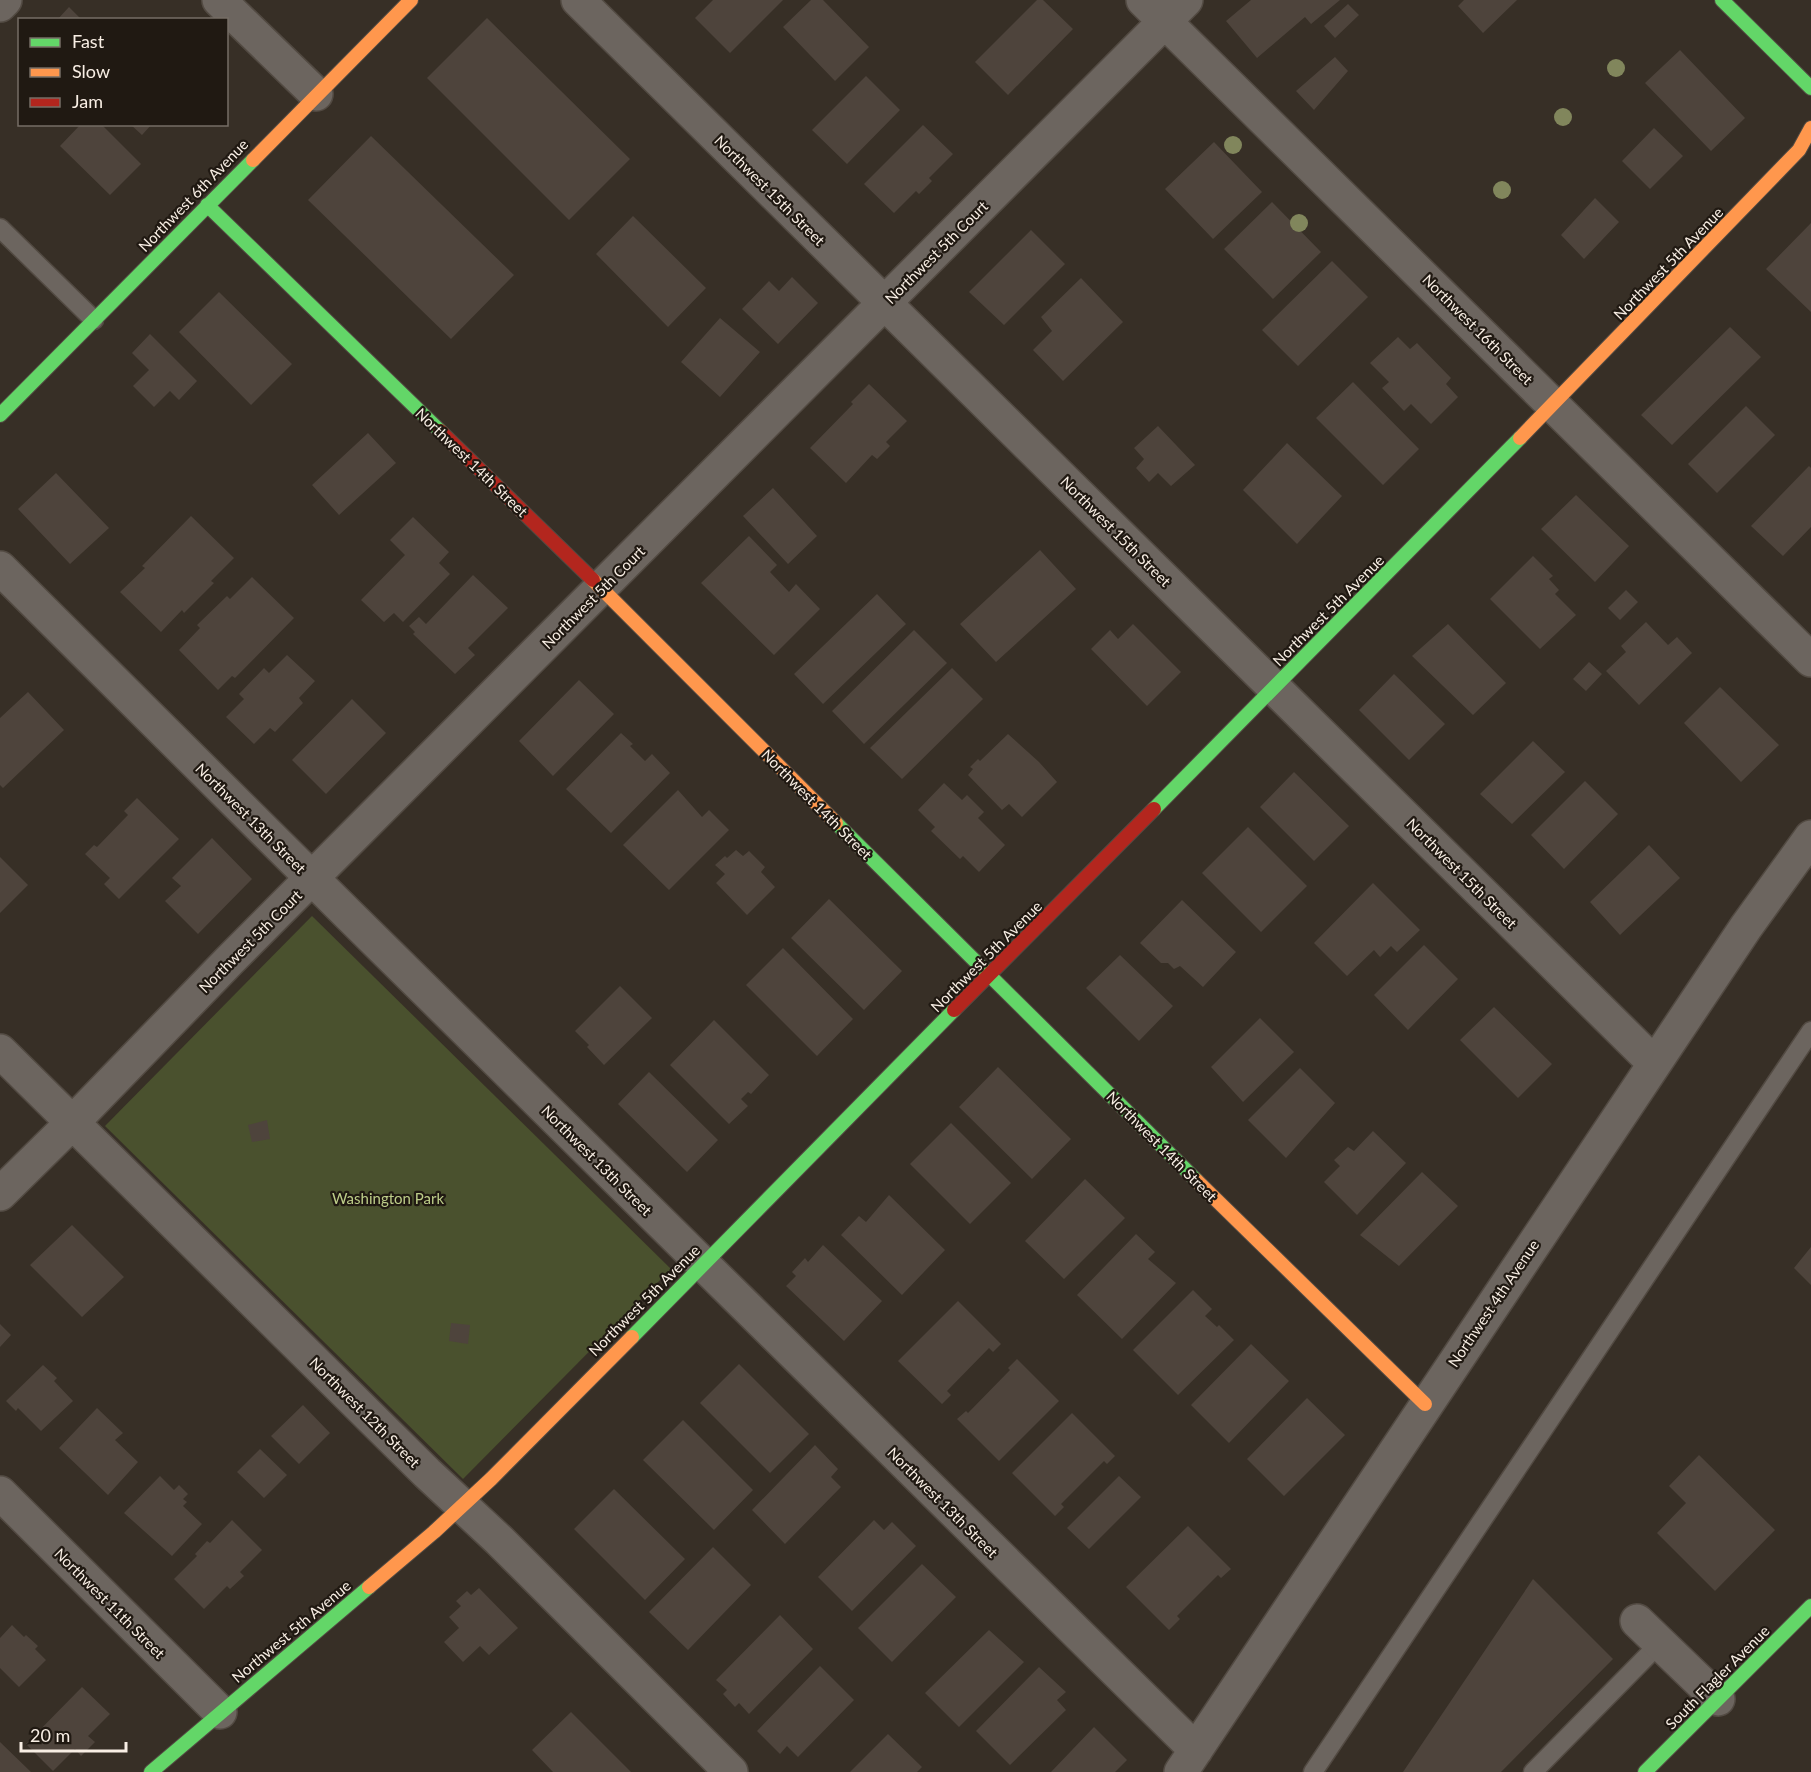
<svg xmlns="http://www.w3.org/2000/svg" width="1811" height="1772" viewBox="0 0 1811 1772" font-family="Lato,sans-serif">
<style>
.green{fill:#4a512e}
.building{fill:#4e443c}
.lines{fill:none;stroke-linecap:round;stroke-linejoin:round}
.lane-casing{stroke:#524a42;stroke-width:21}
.street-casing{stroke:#524a42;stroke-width:36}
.fast-casing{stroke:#524a42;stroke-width:16}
.slow-casing{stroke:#524a42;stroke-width:16}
.jam-casing{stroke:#524a42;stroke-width:16}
.lane{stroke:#6c655f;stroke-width:18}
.street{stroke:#6c655f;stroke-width:33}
.fast{stroke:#63d668;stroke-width:14}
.slow{stroke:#ff974d;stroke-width:14}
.jam{stroke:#b3261e;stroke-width:14}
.tree{fill:#81865c}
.labels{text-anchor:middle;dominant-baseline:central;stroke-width:4.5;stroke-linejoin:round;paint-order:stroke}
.street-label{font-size:15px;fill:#f8eee4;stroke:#201912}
.park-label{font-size:15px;fill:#bdcd89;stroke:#201912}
</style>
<rect width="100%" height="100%" fill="#372f26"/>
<path class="green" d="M 312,916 L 671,1269 L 463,1479 L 105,1126 Z"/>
<path class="building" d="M 713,0 L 783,0 L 730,53 L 695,18 Z
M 811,0 L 823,0 L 869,47 L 835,81 L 783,27 Z
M 1037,0 L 1043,0 L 1073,29 L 1008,95 L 975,62 Z
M 1251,0 L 1340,0 L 1311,24 L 1305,17 L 1257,58 L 1226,21 Z
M 1464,0 L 1517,0 L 1483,33 L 1458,6 Z
M 1348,4 L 1359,15 L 1335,38 L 1324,26 Z
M 69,7 L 82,20 L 57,20 Z
M 487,18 L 630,159 L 569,220 L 427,78 Z
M 1680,50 L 1745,118 L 1711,151 L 1645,83 Z
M 1335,57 L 1348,71 L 1314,110 L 1296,91 Z
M 866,76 L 900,110 L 847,164 L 812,130 Z
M 81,124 L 101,124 L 141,164 L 110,195 L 60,146 Z
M 130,124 L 152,124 L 142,135 Z
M 923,125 L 953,154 L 929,178 L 932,181 L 919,194 L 916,191 L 894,213 L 864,184 Z
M 1654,128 L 1683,156 L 1650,189 L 1622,161 Z
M 371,136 L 514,275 L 451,339 L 308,200 Z
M 1214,142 L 1262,192 L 1213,239 L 1165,189 Z
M 1595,198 L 1619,222 L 1584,259 L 1561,235 Z
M 1272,202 L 1321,252 L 1273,299 L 1224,249 Z
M 633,216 L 706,288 L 668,327 L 596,254 Z
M 1811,223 L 1811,312 L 1766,269 Z
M 1031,230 L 1065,264 L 1004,325 L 969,292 Z
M 1332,261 L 1368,297 L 1298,366 L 1262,330 Z
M 792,277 L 818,303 L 778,344 L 742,309 L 769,281 L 779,291 Z
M 1081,278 L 1123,322 L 1063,381 L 1033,350 L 1052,331 L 1041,317 Z
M 219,292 L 292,364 L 251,405 L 179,332 Z
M 720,318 L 760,352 L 720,397 L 681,362 Z
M 1730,327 L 1761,357 L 1672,445 L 1641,415 Z
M 150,334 L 197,381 L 179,400 L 170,391 L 154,407 L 133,386 L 149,370 L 132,353 Z
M 1398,337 L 1410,349 L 1417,343 L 1451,378 L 1446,384 L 1458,397 L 1431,424 L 1411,404 L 1404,411 L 1382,388 L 1389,382 L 1370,363 Z
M 1353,382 L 1419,449 L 1383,485 L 1316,418 Z
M 869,384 L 907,421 L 886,442 L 890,446 L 877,459 L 872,455 L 846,483 L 810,448 L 853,404 L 851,402 Z
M 1746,406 L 1775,435 L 1717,493 L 1688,464 Z
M 1158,426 L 1195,465 L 1171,486 L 1158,473 L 1149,482 L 1136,468 L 1144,459 L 1134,448 Z
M 368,433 L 396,463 L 339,515 L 312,485 Z
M 1287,443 L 1342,496 L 1297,544 L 1243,490 Z
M 1809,466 L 1811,468 L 1811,527 L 1783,556 L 1751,526 Z
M 56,473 L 109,528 L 70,564 L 18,509 Z
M 773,488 L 817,536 L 788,564 L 743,516 Z
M 1576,495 L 1629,546 L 1595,582 L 1541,529 Z
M 191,516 L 234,558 L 211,581 L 214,583 L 184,613 L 182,610 L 161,632 L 120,592 L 145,568 L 142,566 Z
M 413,517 L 449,552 L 439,563 L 450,574 L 403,622 L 394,613 L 384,622 L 361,600 L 405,555 L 390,540 Z
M 749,536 L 777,565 L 770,572 L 789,592 L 796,584 L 820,609 L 774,655 L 701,583 Z
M 1040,550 L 1076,589 L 996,662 L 960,624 Z
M 1533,556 L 1553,576 L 1549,579 L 1559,590 L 1555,594 L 1576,615 L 1540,649 L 1490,599 Z
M 473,575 L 508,608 L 468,648 L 475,655 L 455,674 L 413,634 L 415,632 L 409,626 L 419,617 L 426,624 Z
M 252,577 L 294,618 L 235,678 L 232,676 L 218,690 L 179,650 L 200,628 L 197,625 L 227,596 L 230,599 Z
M 1626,590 L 1638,602 L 1620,620 L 1608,608 Z
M 877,594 L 906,624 L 823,704 L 794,674 Z
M 1646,622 L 1668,645 L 1677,637 L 1692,653 L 1639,705 L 1606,671 L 1626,652 L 1621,646 Z
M 1133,624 L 1181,672 L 1147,706 L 1091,649 L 1110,630 L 1118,639 Z
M 1448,624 L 1506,683 L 1473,715 L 1412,656 Z
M 914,630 L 947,663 L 864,744 L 832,711 Z
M 287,655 L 315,681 L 299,698 L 303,703 L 275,732 L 270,728 L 254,744 L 226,717 L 244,699 L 239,694 L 264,668 L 269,673 Z
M 1589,662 L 1602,674 L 1586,691 L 1573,679 Z
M 952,668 L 983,699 L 902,779 L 870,748 Z
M 1394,674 L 1445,724 L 1409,760 L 1359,710 Z
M 579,680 L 614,714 L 553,776 L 519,741 Z
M 1720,687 L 1779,745 L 1741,782 L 1684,723 Z
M 28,692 L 64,730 L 3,788 L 0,785 L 0,718 Z
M 352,699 L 386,733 L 326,794 L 292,760 Z
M 621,733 L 633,744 L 630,746 L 645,761 L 652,754 L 670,773 L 611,833 L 566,789 Z
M 1008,734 L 1039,762 L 1057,782 L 1022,817 L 1009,804 L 1002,810 L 968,775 L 973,769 L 970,767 L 978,759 L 980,761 Z
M 1533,741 L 1565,772 L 1512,824 L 1480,794 Z
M 1294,772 L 1349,826 L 1314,861 L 1260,807 Z
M 1585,781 L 1618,814 L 1564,869 L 1531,835 Z
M 944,783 L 962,800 L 967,795 L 984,812 L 978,818 L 1005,845 L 979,872 L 963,856 L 960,859 L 931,831 L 935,827 L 918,810 Z
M 678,790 L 702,817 L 709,810 L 729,830 L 669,890 L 623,845 Z
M 137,798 L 179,839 L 119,899 L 104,884 L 110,878 L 85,854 L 94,845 L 97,847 L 128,815 L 124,811 Z
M 1248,827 L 1307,886 L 1261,932 L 1202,873 Z
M 212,838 L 252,879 L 198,934 L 165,901 L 181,886 L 172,878 Z
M 1649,845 L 1680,878 L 1620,935 L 1590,902 Z
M 736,850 L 743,856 L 749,851 L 765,867 L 761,872 L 775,887 L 747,915 L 716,883 L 725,874 L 715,865 L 725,856 L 727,858 Z
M 0,857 L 28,885 L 0,913 Z
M 1373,883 L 1420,930 L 1397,952 L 1391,946 L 1380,957 L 1374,950 L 1347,976 L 1314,943 Z
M 829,899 L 902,971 L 864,1010 L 791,938 Z
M 1182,900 L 1236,952 L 1203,987 L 1180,966 L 1174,969 L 1168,963 L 1161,963 L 1140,943 Z
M 1424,945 L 1458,979 L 1408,1030 L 1374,995 Z
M 783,948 L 853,1019 L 817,1056 L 746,985 Z
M 1120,955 L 1173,1006 L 1139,1041 L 1086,988 Z
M 620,986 L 652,1018 L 604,1065 L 587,1047 L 589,1045 L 575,1031 Z
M 1494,1007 L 1552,1064 L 1518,1098 L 1460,1040 Z
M 1260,1018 L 1294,1052 L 1243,1102 L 1211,1067 Z
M 714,1020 L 769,1075 L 751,1094 L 748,1092 L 741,1099 L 748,1106 L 729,1124 L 670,1065 Z
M 998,1067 L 1071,1139 L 1032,1179 L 959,1107 Z
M 1300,1068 L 1335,1103 L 1286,1158 L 1248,1120 Z
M 649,1072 L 718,1140 L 687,1172 L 618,1104 Z
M 267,1120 L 270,1139 L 252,1142 L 248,1125 Z
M 951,1123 L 1011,1183 L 970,1224 L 910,1164 Z
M 1373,1131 L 1406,1163 L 1357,1215 L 1324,1182 L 1340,1166 L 1334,1160 L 1348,1147 L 1354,1151 Z
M 1422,1172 L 1458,1206 L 1399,1266 L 1360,1235 Z
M 1085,1179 L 1125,1218 L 1064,1279 L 1025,1241 Z
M 889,1195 L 945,1250 L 902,1295 L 841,1235 L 859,1216 L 866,1222 Z
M 72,1225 L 124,1277 L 82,1317 L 30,1265 Z
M 1136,1234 L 1155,1252 L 1148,1259 L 1176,1283 L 1122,1339 L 1077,1295 Z
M 823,1245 L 882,1301 L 844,1341 L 786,1286 L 796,1276 L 792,1272 L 805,1258 L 808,1262 Z
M 1811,1247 L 1811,1285 L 1794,1268 Z
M 1193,1290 L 1212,1309 L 1205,1316 L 1217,1327 L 1219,1325 L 1234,1340 L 1178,1395 L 1133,1350 Z
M 958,1301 L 1001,1344 L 993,1352 L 989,1348 L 947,1391 L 951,1395 L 942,1404 L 898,1361 Z
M 451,1323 L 470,1325 L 468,1344 L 449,1341 Z
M 0,1324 L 11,1335 L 0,1347 Z
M 1251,1344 L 1289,1381 L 1229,1443 L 1191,1405 Z
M 1017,1359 L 1059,1401 L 999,1461 L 957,1419 L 966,1411 L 968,1413 L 1010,1370 L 1008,1368 Z
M 739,1364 L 809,1434 L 770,1473 L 700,1403 Z
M 43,1365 L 57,1378 L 54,1381 L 73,1401 L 41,1431 L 18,1408 L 16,1411 L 6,1401 Z
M 1307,1398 L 1345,1435 L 1284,1496 L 1247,1459 Z
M 303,1405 L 330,1433 L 299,1464 L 271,1436 Z
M 97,1408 L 123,1433 L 115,1440 L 138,1462 L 108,1495 L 59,1448 Z
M 1072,1413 L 1115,1456 L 1107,1464 L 1104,1461 L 1061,1504 L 1064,1507 L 1055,1516 L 1012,1473 Z
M 683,1420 L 753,1490 L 714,1530 L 643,1460 Z
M 815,1445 L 838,1469 L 831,1477 L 841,1487 L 785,1544 L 752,1510 Z
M 260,1449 L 287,1475 L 264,1498 L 237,1472 Z
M 1699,1455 L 1775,1530 L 1715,1591 L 1657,1533 L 1686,1503 L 1669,1486 Z
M 160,1476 L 174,1490 L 179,1485 L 188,1494 L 183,1499 L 187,1502 L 183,1506 L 202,1524 L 172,1556 L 124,1513 Z
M 1119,1476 L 1141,1497 L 1089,1549 L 1067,1528 Z
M 614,1489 L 685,1559 L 645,1600 L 574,1529 Z
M 232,1520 L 262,1550 L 240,1572 L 244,1576 L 230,1589 L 227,1586 L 204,1609 L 174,1579 L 197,1556 L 195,1554 L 207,1541 L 210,1543 Z
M 874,1520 L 884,1530 L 892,1522 L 916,1546 L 852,1611 L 818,1577 Z
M 1188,1526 L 1231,1569 L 1221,1578 L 1218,1575 L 1177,1616 L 1180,1619 L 1169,1630 L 1126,1587 Z
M 713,1547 L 751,1585 L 688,1650 L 649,1612 Z
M 922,1564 L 956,1597 L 892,1662 L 858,1628 Z
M 1533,1579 L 1613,1659 L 1501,1772 L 1403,1772 Z
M 479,1588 L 518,1628 L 489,1655 L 480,1646 L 463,1662 L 444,1642 L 459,1628 L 449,1617 L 461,1606 L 456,1601 L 467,1591 L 471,1595 Z
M 780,1615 L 813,1649 L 749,1714 L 739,1703 L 735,1707 L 723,1694 L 727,1690 L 716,1680 Z
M 12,1625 L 24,1637 L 26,1635 L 38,1646 L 35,1649 L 46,1660 L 19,1687 L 0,1668 L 0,1638 Z
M 989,1630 L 1024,1662 L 959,1727 L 925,1693 Z
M 820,1666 L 854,1700 L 798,1757 L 787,1746 L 780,1754 L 757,1731 Z
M 1039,1667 L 1066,1692 L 1057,1700 L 1066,1710 L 1010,1765 L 976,1731 Z
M 82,1687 L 110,1714 L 88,1736 L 95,1742 L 81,1756 L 75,1749 L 53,1771 L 26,1744 Z
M 571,1712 L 631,1772 L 553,1772 L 532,1750 Z
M 1094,1727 L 1127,1760 L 1115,1772 L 1051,1772 Z
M 888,1734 L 922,1767 L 917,1772 L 850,1772 Z
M 0,1742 L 31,1772 L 0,1772 Z"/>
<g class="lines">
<defs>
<path id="lane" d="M 0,228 L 94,320
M 1313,1772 L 1811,1031
M 1533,1772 L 1660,1643"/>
<path id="street" d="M 219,0 L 316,94
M 578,0 L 1654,1063
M 1143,0 L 1811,660
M 0,5 L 5,0
M 0,568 L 350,916 L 1196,1750
M 0,1051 L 427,1473 L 499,1540 L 731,1772
M 0,1194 L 72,1123 L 229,961 L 1186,0
M 0,1493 L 220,1712
M 1637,1621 L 1718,1699
M 1181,1772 L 1746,927 L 1811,837"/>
<path id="fast" d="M 1722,0 L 1811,88
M 207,205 L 440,431
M 0,415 L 253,160
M 1154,809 L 1520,438
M 836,823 L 1196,1180
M 632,1337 L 954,1010
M 151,1772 L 369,1587
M 1645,1772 L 1811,1606"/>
<path id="slow" d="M 253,160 L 411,0
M 1520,438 L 1799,150 L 1811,128
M 593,580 L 836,823
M 1196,1180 L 1425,1404
M 369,1587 L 434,1532 L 491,1479 L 632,1337"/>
<path id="jam" d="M 440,431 L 593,580
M 954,1010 L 1154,809"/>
</defs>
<use href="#lane" class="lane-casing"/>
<use href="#street" class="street-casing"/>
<use href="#fast" class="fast-casing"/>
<use href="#slow" class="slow-casing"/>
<use href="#jam" class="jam-casing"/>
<use href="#lane" class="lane"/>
<use href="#street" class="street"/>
<use href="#fast" class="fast"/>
<use href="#slow" class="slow"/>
<use href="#jam" class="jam"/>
</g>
<g class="tree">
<circle cx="1616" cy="68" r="9"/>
<circle cx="1563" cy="117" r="9"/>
<circle cx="1233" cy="145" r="9"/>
<circle cx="1502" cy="190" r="9"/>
<circle cx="1299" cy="223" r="9"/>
</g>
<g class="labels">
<g class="street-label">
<text transform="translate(770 190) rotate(45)">Northwest 15th Street</text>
<text transform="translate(193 195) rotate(-46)">Northwest 6th Avenue</text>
<text transform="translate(936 252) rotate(-45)">Northwest 5th Court</text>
<text transform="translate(1668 263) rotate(-46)">Northwest 5th Avenue</text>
<text transform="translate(1478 329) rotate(45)">Northwest 16th Street</text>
<text transform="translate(472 462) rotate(44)">Northwest 14th Street</text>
<text transform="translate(1116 531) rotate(45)">Northwest 15th Street</text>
<text transform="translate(593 597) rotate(-45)">Northwest 5th Court</text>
<text transform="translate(1328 610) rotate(-45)">Northwest 5th Avenue</text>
<text transform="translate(817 804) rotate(45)">Northwest 14th Street</text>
<text transform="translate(251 818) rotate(45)">Northwest 13th Street</text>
<text transform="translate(1462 873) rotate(45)">Northwest 15th Street</text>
<text transform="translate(250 941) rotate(-45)">Northwest 5th Court</text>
<text transform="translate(986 956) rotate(-45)">Northwest 5th Avenue</text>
<text transform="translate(1162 1146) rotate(45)">Northwest 14th Street</text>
<text transform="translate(597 1160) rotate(45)">Northwest 13th Street</text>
<text transform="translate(644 1300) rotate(-45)">Northwest 5th Avenue</text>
<text transform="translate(1493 1303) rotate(-56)">Northwest 4th Avenue</text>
<text transform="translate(365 1412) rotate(45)">Northwest 12th Street</text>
<text transform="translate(943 1502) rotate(45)">Northwest 13th Street</text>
<text transform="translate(110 1603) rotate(45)">Northwest 11th Street</text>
<text transform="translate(291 1631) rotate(-40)">Northwest 5th Avenue</text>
<text transform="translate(1717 1677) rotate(-45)">South Flagler Avenue</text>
</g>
<g class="park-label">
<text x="388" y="1198">Washington Park</text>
</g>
</g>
<rect x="18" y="18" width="210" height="108" fill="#201912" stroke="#766e66" stroke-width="1.5"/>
<rect x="30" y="38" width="30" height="9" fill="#63d668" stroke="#766e66" stroke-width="1.5"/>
<text x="72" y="48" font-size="18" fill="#f8eee4">Fast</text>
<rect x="30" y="68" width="30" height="9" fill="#ff974d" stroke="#766e66" stroke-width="1.5"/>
<text x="72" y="78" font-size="18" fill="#f8eee4">Slow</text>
<rect x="30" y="98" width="30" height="9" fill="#b3261e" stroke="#766e66" stroke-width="1.5"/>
<text x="72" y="108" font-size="18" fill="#f8eee4">Jam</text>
<path d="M21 1742v9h105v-9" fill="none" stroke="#f8eee4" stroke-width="3"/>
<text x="30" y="1742" font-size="18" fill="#f8eee4" stroke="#201912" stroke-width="4.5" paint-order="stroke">20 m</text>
</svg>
